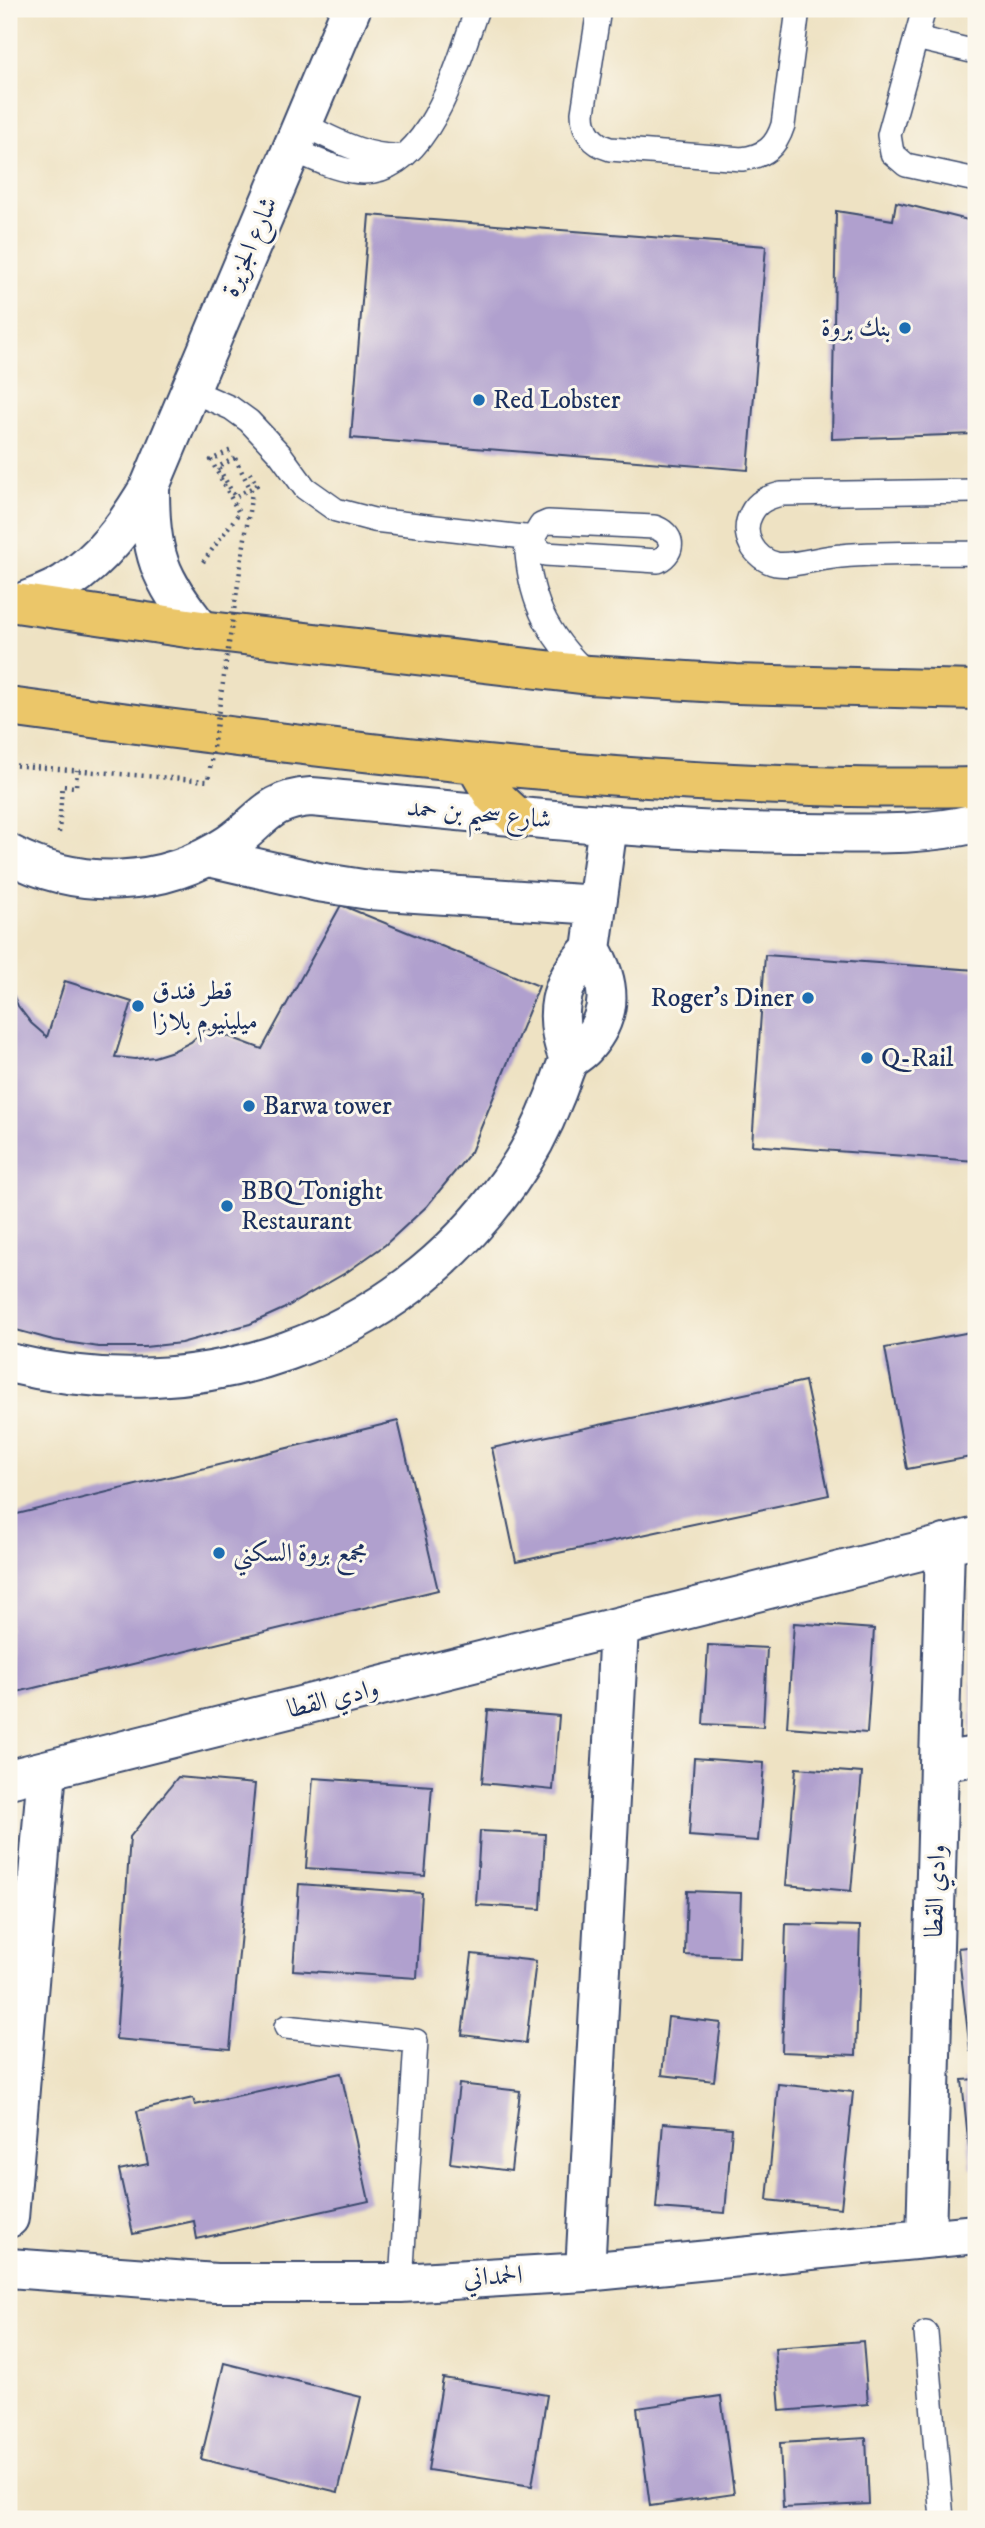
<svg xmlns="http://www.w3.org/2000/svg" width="985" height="2528" viewBox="0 0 985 2528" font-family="'IM FELL DW Pica',Amiri,serif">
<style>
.building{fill:#b0a0ce}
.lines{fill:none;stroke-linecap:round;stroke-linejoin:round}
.service-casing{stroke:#3b4a6d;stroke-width:26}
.minor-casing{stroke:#3b4a6d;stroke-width:42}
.trunk-casing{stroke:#3b4a6d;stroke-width:42}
.path{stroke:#3b4a6d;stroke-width:4.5;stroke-dasharray:2 5;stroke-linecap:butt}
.service{stroke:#fff;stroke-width:23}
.minor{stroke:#fff;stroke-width:38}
.trunk{stroke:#ebc669;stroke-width:38}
.path-bridge{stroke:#3b4a6d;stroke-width:4.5;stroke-dasharray:2 5;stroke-linecap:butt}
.poi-dot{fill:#1f6fb2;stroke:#fbf7ec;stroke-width:2.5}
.labels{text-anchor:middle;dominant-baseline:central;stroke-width:6;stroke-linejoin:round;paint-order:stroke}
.street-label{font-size:26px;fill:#1b2f5e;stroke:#fbf7ec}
.poi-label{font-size:26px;fill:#1b2f5e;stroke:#fbf7ec;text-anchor:start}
</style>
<rect width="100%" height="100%" fill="#fbf7ec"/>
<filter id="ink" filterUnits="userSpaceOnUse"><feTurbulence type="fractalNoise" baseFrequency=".0143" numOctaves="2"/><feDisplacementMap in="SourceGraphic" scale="14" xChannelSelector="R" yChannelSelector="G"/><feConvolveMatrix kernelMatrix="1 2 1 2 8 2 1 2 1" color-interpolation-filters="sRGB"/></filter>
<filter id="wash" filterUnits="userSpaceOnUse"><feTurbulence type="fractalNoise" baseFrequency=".00686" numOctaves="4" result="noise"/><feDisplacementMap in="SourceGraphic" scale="28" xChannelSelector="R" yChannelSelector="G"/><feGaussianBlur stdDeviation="1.57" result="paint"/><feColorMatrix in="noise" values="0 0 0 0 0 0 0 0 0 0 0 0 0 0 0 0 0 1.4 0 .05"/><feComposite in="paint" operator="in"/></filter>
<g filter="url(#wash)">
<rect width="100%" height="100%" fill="#eee2c3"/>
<g id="blocks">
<path class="building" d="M 896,202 L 976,222 L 976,434 L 832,439 L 836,211 L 893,220 Z
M 369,215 L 766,246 L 748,470 L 351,438 Z
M 341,905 L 539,986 L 471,1152 L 427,1206 L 385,1245 L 347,1272 L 283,1309 L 250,1324 L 181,1343 L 145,1347 L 99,1347 L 53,1340 L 9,1328 L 9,986 L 18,1006 L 31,1023 L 47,1037 L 65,981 L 132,1002 L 115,1057 L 135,1059 L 154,1057 L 173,1051 L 191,1042 L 206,1028 L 262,1049 Z
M 765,955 L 976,970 L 976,1161 L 752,1145 Z
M 976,1331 L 976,1456 L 907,1469 L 885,1348 Z
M 805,1381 L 829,1495 L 516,1562 L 492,1448 Z
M 398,1421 L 438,1590 L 9,1694 L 9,1516 Z
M 976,1589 L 976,1747 L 971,1748 L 970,1590 Z
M 794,1623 L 874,1629 L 867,1733 L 787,1727 Z
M 708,1645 L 767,1648 L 763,1727 L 703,1724 Z
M 488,1710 L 559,1716 L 553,1790 L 482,1783 Z
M 694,1758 L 764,1763 L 758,1841 L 689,1836 Z
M 796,1768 L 862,1773 L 851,1891 L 786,1885 Z
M 178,1777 L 255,1784 L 230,2049 L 116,2039 L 130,1837 Z
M 313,1778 L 432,1786 L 425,1876 L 306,1868 Z
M 480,1831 L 545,1834 L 541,1909 L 476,1905 Z
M 299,1884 L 422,1893 L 417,1978 L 293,1970 Z
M 687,1891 L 741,1893 L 739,1957 L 685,1955 Z
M 786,1924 L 860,1926 L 856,2055 L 782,2052 Z
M 976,1946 L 976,2050 L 970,2051 L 958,1948 Z
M 472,1954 L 536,1961 L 526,2043 L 462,2035 Z
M 668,2017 L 721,2023 L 714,2081 L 662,2075 Z
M 341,2073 L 369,2201 L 197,2239 L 194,2221 L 133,2234 L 119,2170 L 148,2164 L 137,2111 L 193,2098 L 195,2105 Z
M 976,2079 L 976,2168 L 971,2168 L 962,2080 Z
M 459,2084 L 520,2091 L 511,2171 L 450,2163 Z
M 778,2084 L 853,2092 L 841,2208 L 767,2200 Z
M 663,2123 L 732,2128 L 725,2213 L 656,2208 Z
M 863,2341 L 868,2404 L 780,2411 L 775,2348 Z
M 224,2363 L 361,2397 L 338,2492 L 201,2459 Z
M 443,2378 L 547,2395 L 532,2486 L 428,2470 Z
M 721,2396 L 734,2494 L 650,2506 L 637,2408 Z
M 866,2438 L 869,2504 L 783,2508 L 780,2443 Z"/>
</g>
</g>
<g filter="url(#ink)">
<use href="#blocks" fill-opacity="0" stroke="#3b4a6d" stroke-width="2"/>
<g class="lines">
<defs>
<path id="service" d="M 599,9 L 583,113 C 583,131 592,144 610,149 L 742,159 C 765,156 776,147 783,125 L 798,9
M 924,9 L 889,135 L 892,153 L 906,165 L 976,180
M 916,38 L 976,52
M 302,124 C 334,139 365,158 402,156
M 291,149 C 310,157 331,168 352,171 C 428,184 458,61 477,9
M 190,390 L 231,408 L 249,421 L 280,454 L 305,488 L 336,510 L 374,520 L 533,538
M 976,491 L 781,494 C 769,497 757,501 751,514 C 740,534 754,559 776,564 C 793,567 822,557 841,556 C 886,552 931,554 976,553
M 548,522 L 654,527 C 673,533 677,551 658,561 L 545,554 L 534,545 L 533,538 L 541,525 Z
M 526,537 C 528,597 545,634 589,675
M 286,2027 L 416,2041 L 401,2283
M 926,2333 L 942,2519"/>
<path id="minor" d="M 150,486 C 150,554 158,577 201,630
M 21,603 C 35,597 52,592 65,583 C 103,558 127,525 150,486 L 351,9
M 9,854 C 79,891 163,888 229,844 C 262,822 266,800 311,797 C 475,812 638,832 802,833 C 860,833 920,837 976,823
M 209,857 L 318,882 L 369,890 L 597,905
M 569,1060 C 552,1016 558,983 591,949 L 608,825
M 9,1363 C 200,1410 394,1344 509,1182 C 527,1157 543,1127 554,1098 C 559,1087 562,1075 567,1064 C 571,1056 581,1053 586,1046 C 613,1015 612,984 591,949
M 939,1762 L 976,1756
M 9,1779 L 976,1537
M 9,2218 L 47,1770
M 926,2238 L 945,1544
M 9,2268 L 216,2283 L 401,2283 L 585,2272 L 976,2234
M 585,2272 L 619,1628"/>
<path id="trunk" d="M 9,602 L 201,630 L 589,675 L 736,684 L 976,690
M 9,707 C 329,750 652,793 976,787
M 475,764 L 493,795 L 519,819"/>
</defs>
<use href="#service" class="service-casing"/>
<use href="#minor" class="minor-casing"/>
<use href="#trunk" class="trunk-casing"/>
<path class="path" d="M 235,458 L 218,467 L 235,497 L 257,485 L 250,473
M 203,562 L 239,513 L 211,460 L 233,449
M 9,765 L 208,781 L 209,772
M 59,833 L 62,786 L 76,787 L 77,770"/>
<use href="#service" class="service"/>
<use href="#minor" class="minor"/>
<use href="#trunk" class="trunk"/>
<path class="path-bridge" d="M 210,768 L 252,492 L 235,458"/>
</g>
</g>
<g class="poi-dot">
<circle cx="905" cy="328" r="7"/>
<circle cx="479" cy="400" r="7"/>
<circle cx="808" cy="998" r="7"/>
<circle cx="138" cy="1006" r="7"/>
<circle cx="867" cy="1058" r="7"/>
<circle cx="249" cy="1106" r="7"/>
<circle cx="227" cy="1206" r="7"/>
<circle cx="219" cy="1553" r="7"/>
</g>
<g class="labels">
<g class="street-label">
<text transform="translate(250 247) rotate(-67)">شارع الجزيرة</text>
<text transform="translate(479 814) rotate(5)">شارع سحيم بن حمد</text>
<text transform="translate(333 1699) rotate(-14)">وادي القطا</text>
<text transform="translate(936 1891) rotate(-88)">وادي القطا</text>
<text transform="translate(493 2277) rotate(-3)">الحمداني</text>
</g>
<g class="poi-label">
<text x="891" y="328" text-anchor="end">بنك بروة</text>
<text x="493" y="400">Red Lobster</text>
<text x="152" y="991">قطر فندق<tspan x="152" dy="30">ميلينيوم بلازا</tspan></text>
<text x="794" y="998" text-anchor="end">Roger's Diner</text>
<text x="881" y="1058">Q-Rail</text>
<text x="263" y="1106">Barwa tower</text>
<text x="241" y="1191">BBQ Tonight<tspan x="241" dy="30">Restaurant</tspan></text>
<text x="233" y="1553">مجمع بروة السكني</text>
</g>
</g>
<rect width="985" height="2528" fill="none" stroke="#fbf7ec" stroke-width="35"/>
</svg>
